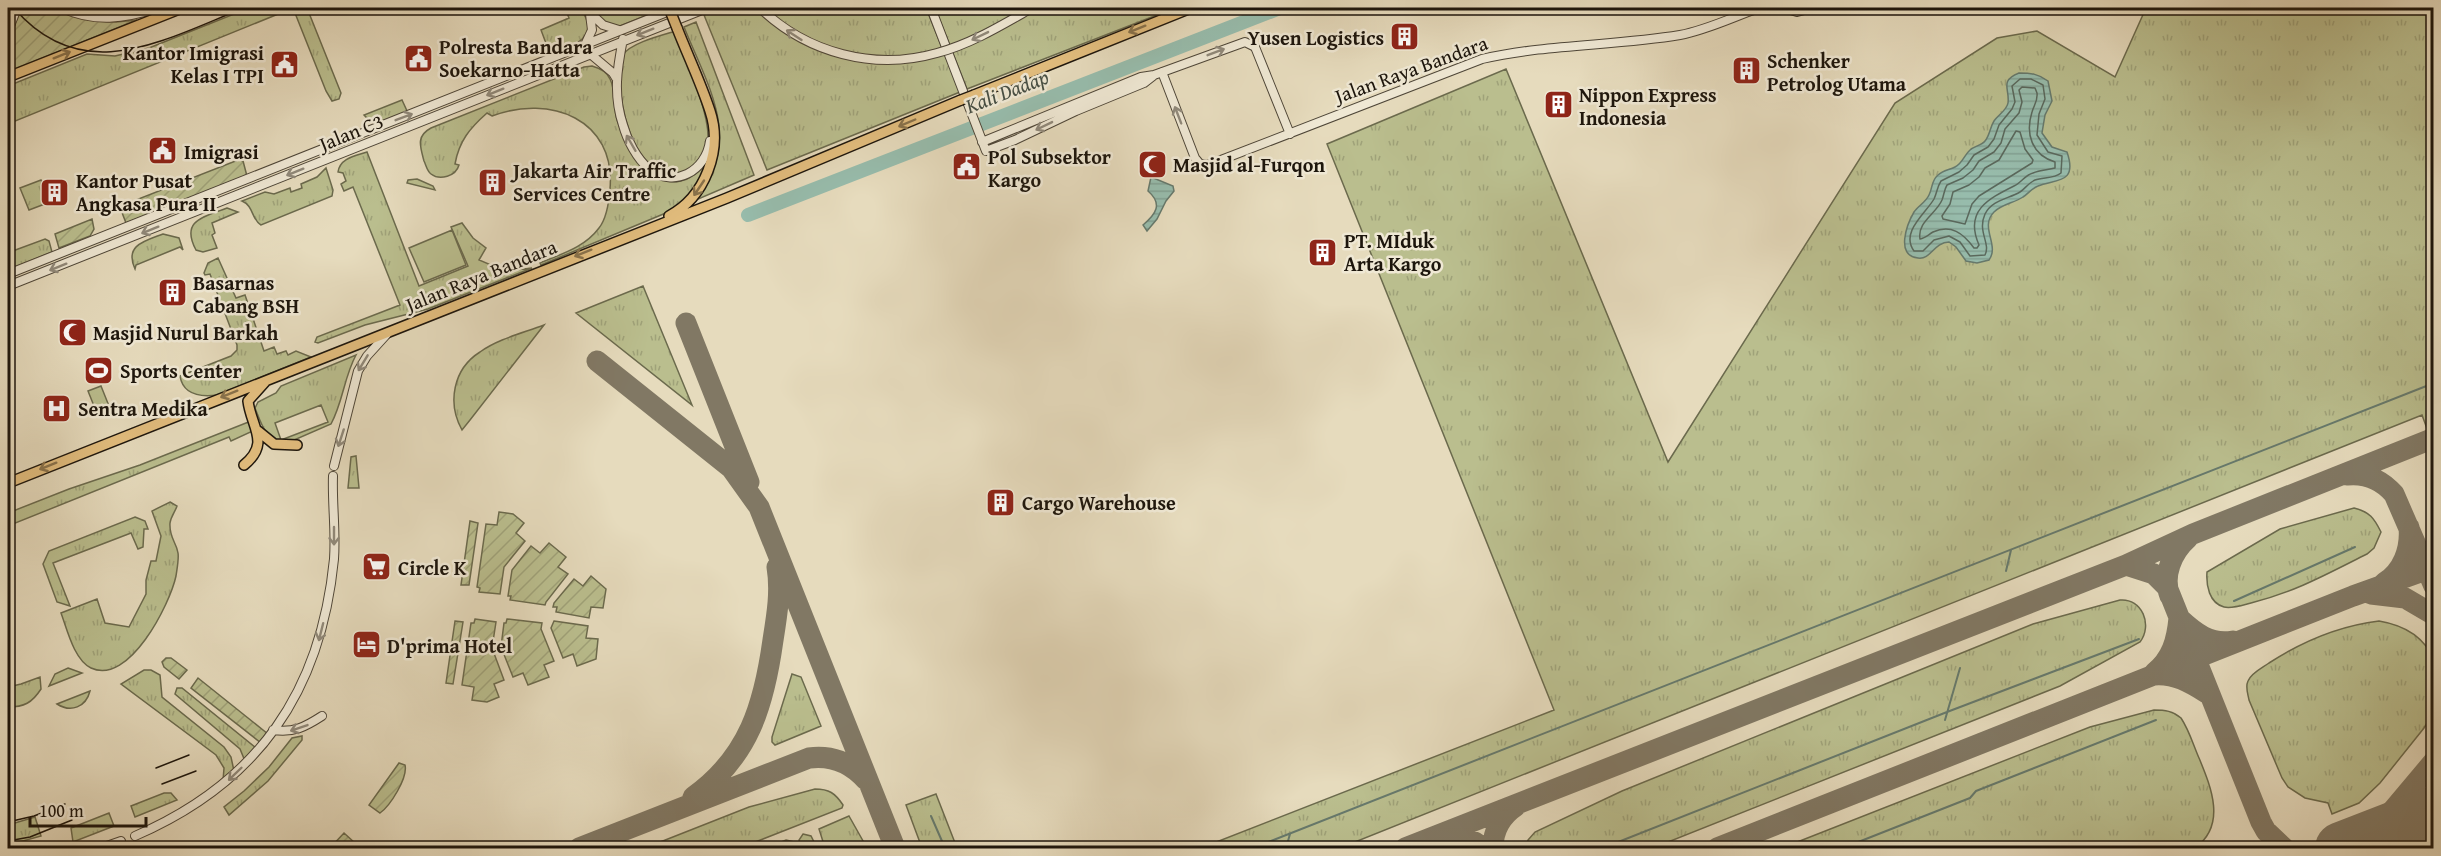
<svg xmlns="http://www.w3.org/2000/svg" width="2441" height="856" viewBox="0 0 2441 856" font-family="'Gentium Book Plus',serif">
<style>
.grass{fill:url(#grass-tufts);stroke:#6b6a4d;stroke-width:1.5;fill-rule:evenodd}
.park{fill:#babe8e;stroke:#6b6a4d;stroke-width:1.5}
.garden{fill:url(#garden-furrows);stroke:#6b6a4d;stroke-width:1.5}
.water{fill:url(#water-rules);stroke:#66796c;stroke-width:1.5}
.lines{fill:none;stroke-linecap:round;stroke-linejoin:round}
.shore{stroke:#5a685c;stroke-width:1.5}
.stream{stroke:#66796c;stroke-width:2}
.river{stroke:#97bcac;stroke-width:14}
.taxiway{stroke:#817864;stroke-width:21}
.runway{stroke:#817864;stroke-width:52}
.minor-casing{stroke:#4e4638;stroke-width:10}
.major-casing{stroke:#1c150c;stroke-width:12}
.minor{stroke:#efe8d4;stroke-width:8}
.major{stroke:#e3be7e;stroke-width:9}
.tram{stroke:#1c150c;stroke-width:1.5}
.minor-bridge-casing{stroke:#4e4638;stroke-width:10;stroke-linecap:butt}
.major-bridge-casing{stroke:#1c150c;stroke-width:12;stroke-linecap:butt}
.minor-bridge{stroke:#efe8d4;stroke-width:8}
.major-bridge{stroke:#e3be7e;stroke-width:9}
.oneway{stroke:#89724b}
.oneway2{stroke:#90897a}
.labels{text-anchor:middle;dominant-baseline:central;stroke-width:5;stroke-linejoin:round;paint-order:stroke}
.poi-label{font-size:20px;font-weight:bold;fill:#1c150c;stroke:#efe8d4;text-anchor:start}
.street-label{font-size:20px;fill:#1c150c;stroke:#efe8d4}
.water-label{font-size:21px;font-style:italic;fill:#474f44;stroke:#efe8d4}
</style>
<defs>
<pattern id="grass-tufts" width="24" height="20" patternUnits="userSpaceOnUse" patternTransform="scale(1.5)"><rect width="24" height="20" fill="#babe8e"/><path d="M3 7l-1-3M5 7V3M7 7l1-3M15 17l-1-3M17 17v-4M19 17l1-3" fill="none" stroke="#9fa279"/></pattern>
<pattern id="garden-furrows" width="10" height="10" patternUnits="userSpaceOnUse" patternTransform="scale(1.5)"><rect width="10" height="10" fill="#babe8e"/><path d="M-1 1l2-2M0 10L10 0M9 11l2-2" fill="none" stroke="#9fa279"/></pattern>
<pattern id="water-rules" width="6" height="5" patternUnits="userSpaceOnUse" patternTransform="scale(1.5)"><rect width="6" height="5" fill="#97bcac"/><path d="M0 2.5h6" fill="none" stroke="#82a193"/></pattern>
</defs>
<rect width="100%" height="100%" fill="#e6dbbd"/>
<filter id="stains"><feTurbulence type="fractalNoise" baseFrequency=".00333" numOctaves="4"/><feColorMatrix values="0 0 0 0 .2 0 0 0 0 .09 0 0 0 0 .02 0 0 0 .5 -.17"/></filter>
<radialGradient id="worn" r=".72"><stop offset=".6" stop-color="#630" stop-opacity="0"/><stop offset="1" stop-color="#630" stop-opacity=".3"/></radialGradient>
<path class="grass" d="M 249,8 L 307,8 L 341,93 L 339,99 L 332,101 L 326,91 L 293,8 L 8,124 L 8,86 L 87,54 L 115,56 L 149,48 Z
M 565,8 L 580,8 C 602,37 574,46 550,54 L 541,30 L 569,18 Z
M 587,8 L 665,8 L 620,26 L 608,25 Z
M 722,8 L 926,8 L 960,92 L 767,170 L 704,15 Z
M 935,8 L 1175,8 L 967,89 Z
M 2146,8 L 2433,8 L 2433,445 L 2422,415 L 1340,848 L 1201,848 L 1554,710 L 1327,144 L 1506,69 L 1668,462 L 1895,103 L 1997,38 L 2037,31 L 2115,77 Z
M 696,22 L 754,175 L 696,200 C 743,139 709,89 684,27 Z
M 676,31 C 685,58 708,109 708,136 C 709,149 704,155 696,164 C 688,172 679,176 667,173 C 631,165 619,104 620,72 C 620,67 620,59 623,55 C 630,43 663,35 676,31 Z
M 592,66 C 599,68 607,71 610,79 C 616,90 613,107 617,120 C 631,162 669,210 709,161 L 697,187 L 673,210 L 541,265 L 540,263 C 561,254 584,248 599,228 C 607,218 609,202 610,189 C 616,119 550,94 492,116 L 487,113 C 470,128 459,141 455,164 L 459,165 C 456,176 440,181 431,174 C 427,171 426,165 424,161 C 420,146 416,136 431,128 L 584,67 Z
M 402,100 L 408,113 C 393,118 375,129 364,115 Z
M 367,152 L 419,286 L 468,266 L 451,227 L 462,223 L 473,238 L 486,248 L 479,260 L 505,271 L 532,268 L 428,309 L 365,325 L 318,343 L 315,342 L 317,337 L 400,305 L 353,187 L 344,191 L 341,184 L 346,181 L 343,173 L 338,172 C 340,158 355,156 367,152 Z
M 326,168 L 333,190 L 332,196 L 261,225 C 251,219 254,206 242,201 L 265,192 L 274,194 L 290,188 L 291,192 L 302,188 L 301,184 L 317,177 Z
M 417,179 L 433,186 L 435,190 L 407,183 L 408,180 Z
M 41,180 L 50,202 L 29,210 L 20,188 Z
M 227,208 L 238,212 L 212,223 L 215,233 L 212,235 L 217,248 L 203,252 L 196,250 C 180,220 204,217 227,208 Z
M 163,234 L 179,238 L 183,250 L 180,247 L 136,265 L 135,269 C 124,245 145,241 163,234 Z
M 45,239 L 49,241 L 52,252 L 8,270 L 8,247 L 10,252 Z
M 218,258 L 236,298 L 245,295 L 264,351 L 274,347 L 277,354 L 286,351 L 288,355 L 296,351 L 311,357 L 217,395 C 201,397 183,395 180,376 L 231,356 L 237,350 L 237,345 L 210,274 L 205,275 L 204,273 L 208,263 Z
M 643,286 L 692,405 L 576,313 Z
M 544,325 L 470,420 L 462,430 C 447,403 453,369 480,352 C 498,339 523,333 544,325 Z
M 356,355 C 344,377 343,402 331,424 L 285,444 C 266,442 261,423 255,408 L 258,402 L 276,393 L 281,386 ZM 321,405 L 328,422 L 281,440 L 275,423 Z
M 251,421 L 255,430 L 231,441 L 229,437 L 8,526 L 8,513 L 69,489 L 140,465 Z
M 356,456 L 359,488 L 348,488 L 351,457 Z
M 170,502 L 177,506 C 175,512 171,516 170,523 C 169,538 176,541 178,553 C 179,559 177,569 176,576 C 170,604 129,686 91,668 C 74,660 67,629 61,613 L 97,599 L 105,623 L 129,627 L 146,594 L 146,580 L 151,561 L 156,561 L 161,536 L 152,511 Z
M 2354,508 C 2370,512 2374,518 2381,532 L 2374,548 L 2367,554 C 2327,574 2295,592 2251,603 C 2243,605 2232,609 2224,607 C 2209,603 2206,585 2207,572 L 2280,529 Z
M 135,517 L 145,521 L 148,529 L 144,529 L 143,547 L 138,549 L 131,533 L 53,563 L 70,606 L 57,602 L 43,564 L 49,551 Z
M 2120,600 C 2142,598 2153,625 2140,642 L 2060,686 L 1653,848 L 1527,848 L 1528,840 L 1535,832 L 1622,791 L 2033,624 Z
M 2379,621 C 2403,625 2424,636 2434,660 L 2433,713 L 2424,728 L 2380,783 L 2359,803 L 2332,814 L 2328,803 L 2305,798 L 2288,787 L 2282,778 L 2249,700 C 2248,694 2245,687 2248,681 C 2251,673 2262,668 2269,663 C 2303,641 2338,626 2379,621 Z
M 144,670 L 151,670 L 160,675 L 162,697 L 224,747 L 231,757 L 234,771 L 223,781 L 224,768 L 216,755 L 121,684 Z
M 792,674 L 801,677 L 821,726 L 775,745 L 772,742 L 772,737 Z
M 40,677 L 41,689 C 32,703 24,707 8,707 L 8,687 L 21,684 Z
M 177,688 L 182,688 L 256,748 L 245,761 L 240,749 L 175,694 Z
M 2154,710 C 2165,710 2173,711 2181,718 C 2189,730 2193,744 2199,758 C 2211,787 2227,825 2195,848 L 1782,848 L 2090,727 Z
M 302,736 L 302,740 L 268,781 L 229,815 L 224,807 L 244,791 L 269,767 L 292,738 Z
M 815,789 C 829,789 835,793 843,805 L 842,808 L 740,848 L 645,848 L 749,807 Z
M 164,793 L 171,793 L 177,800 L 135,817 L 131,806 Z
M 936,794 L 957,848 L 922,848 L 906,805 Z
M 109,813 L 114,826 L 73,842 L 71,828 Z
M 849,816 L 867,848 L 825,848 L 819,829 Z
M 35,817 L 41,836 L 8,845 L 8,848 L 8,825 Z
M 803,834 L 811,836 L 817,848 L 802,848 L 799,840 Z
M 786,840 L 794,842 L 798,848 L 766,848 Z"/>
<path class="park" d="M 452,230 L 466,265 L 424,282 L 409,248 Z
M 101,386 L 111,411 L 98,416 L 88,391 Z
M 68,668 L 82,673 L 49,686 L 55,674 Z
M 90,691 C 86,707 71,713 57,704 Z"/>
<path class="garden" d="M 22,8 L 55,8 L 89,20 L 116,22 L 137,20 L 8,72 L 8,40 Z
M 74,8 L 140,8 C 118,14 97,16 74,8 Z
M 238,160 L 243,161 L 247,176 L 126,223 L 121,210 L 123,205 Z
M 92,219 L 94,229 L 90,236 L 59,248 L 55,234 Z
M 499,512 L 513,514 L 524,523 L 516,533 L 525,541 L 504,567 L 500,594 L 479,592 L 480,588 L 477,587 L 486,524 L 497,525 Z
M 470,521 L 478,523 L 469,585 L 461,585 Z
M 549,543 L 566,557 L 558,567 L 568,574 L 546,602 L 545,605 L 510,600 L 511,596 L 508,596 L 512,570 L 531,546 L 540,553 Z
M 591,576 L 606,589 L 603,608 L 591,607 L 589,618 L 556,612 L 557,607 L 553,607 L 554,603 L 574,579 L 583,586 Z
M 475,619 L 496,622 L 492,648 L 504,680 L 494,684 L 499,697 L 487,702 L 472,700 L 474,687 L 462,685 L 471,623 L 474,623 Z
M 507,619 L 542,623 L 541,629 L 554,661 L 544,665 L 549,677 L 528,685 L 523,673 L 513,677 L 501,647 L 504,623 L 506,623 Z
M 455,621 L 463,622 L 453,684 L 446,683 Z
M 554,621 L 588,626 L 586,638 L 598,639 L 596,659 L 577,666 L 573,654 L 563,658 L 551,628 Z
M 166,658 L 171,658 L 187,670 L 179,679 L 164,667 L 162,662 Z
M 198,678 L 268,734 L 261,743 L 191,688 Z
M 399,763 L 405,765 C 408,778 390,806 380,813 L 369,805 Z
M 344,833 L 356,844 L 351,848 L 330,848 Z"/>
<path class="water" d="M 2019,73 C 2031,73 2039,74 2048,81 L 2052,101 L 2045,115 L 2042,133 L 2052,147 L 2067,152 C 2078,184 2056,179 2038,186 C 2032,188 2028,194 2023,197 C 2014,203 2002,204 1994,212 C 1979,227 2000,245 1989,260 L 1977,263 L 1966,261 L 1956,247 L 1949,242 C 1934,242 1931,260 1918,258 C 1895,256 1907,224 1914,212 C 1918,206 1926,202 1929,195 C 1933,187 1931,181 1938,175 C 1943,170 1949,170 1955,167 C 1963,163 1964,155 1970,150 C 1974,146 1981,146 1985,141 C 1990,135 1990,127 1994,121 C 1998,115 2007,110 2008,103 C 2010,89 1999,81 2019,73 Z
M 1151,177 L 1173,186 L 1174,191 L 1166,201 L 1157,219 L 1147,231 L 1143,225 C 1156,214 1163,204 1148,191 Z"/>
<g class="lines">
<path class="shore" d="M 2020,79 L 2031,79 L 2043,85 L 2045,99 L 2039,114 L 2037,135 L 2048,152 L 2062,156 L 2061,173 C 2054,179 2043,177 2035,180 C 2028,183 2025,189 2020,192 C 2008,199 1992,200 1985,214 C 1977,232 1991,243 1985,255 L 1970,256 L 1960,242 L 1949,236 L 1934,240 L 1923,251 L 1914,251 C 1900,232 1926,213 1934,199 C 1937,193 1937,187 1941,181 L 1959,172 L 1967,165 L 1974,155 L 1988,147 L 1994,139 L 1999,125 L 2012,109 L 2015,102 L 2012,86 Z
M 2022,87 L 2035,88 L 2037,93 C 2038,101 2034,105 2032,112 C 2025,134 2032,155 2055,162 L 2055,168 C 2048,170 2040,170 2033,173 C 2025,175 2021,183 2014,186 C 1988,199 1964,211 1979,245 L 1977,248 L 1974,248 C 1963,233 1951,224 1933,232 C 1928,235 1925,238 1920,239 C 1917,222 1936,214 1942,200 C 1944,195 1944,190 1947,185 L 1963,178 L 1973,170 L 1979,161 L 1994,152 L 2001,143 L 2005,129 L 2019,113 L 2022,102 L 2019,90 Z
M 2016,131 L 2020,132 L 2025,149 L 2033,160 L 2032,163 L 1979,196 L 1972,204 L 1965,224 L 1943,219 L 1942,216 L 1950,204 L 1953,192 L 1969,185 L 1979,177 L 1985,168 L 1999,160 Z"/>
<path class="stream" d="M 2006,571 L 2011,550
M 2234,601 L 2355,547
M 1945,720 L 1960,668
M 931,816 L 945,848
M 1253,848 L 2434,383
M 1286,848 L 1290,834
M 1603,848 L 1947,712 L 2139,639
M 1843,848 L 1970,798 L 1976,791 L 2156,720"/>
<path class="river" d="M 748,215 L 1280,8"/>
<path class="taxiway" d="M 686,323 L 749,482
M 597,361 L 731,468 L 759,507 L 895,848
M 2347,475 C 2366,473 2381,479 2394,494 L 2434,586
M 2126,565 L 2154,574 L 2167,587 L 2261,822 L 2266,831 L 2284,848
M 2384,583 C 2403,571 2411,549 2409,527
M 2371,594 L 2405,598 L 2434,615
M 2170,596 C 2162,576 2172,552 2188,538
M 2154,673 C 2172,659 2177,640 2179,618 C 2195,633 2210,645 2233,641
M 2154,675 C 2176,673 2192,684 2210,695 L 2209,692
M 693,797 C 749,757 764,705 773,640 C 777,615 781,591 777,567
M 1440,837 C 1457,834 1471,838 1484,848
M 579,848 L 809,758 C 832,755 851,763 866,780
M 1405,848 L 2126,565 L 2193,534 L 2434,438
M 1493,848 C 1493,831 1501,816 1516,806
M 1717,848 L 2353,596 L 2434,567
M 2338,848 L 2373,828 L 2392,811 L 2434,761"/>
<path class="runway" d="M 2341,848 L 2434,812"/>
<defs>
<path id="minor" d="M 62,8 C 95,23 124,19 158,8
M 585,8 L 603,25 L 619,30
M 931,8 L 986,151 L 1015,140 L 1076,111 L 1144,83 L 1153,76
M 1784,8 L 1797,12 L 1812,8
M 8,31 L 17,8
M 623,39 C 617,69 613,95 623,125 C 627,140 637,159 649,169 C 674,189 706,171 710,141
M 585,45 L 592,30 L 590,14
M 588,52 L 613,73 L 616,78
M 1162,72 L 1195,158 L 1200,164 L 1208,165 L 1482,59 C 1547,44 1614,46 1680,35 C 1707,30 1733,17 1759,8
M 982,142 L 1141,77 L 1154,75 L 1245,42 L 1255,47 L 1290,134
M 8,274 L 677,8
M 8,286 L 707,8
M 334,466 L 358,371 L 367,356 L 387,334
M 273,730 C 294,733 305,727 322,716
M 135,836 C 258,783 321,692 334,559 C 336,531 332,504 333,476
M 101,848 L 121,841"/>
<path id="major" d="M 8,77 L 182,8
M 974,95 L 1191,8
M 669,216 C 705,197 723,150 710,111 C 701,83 688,56 677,28
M 258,431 L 274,444 L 297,445
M 244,465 C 271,443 251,427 248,401 L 265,382
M 8,483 L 727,198 L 961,100"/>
</defs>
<use href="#minor" class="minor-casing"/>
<use href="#major" class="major-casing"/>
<use href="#minor" class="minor"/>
<use href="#major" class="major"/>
<path class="tram" d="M 14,8 C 83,89 165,39 244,8
M 156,768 L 189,755
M 162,784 L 196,771
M 8,822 L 34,816 L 65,804
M 8,841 L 30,837 L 72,820"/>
<defs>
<path id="minor-bridge" d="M 760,8 C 807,53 874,71 937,53 C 971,44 1002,25 1032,8"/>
<path id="major-bridge" d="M 669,8 L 677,28
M 961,100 L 974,95"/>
</defs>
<use href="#minor-bridge" class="minor-bridge-casing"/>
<use href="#major-bridge" class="major-bridge-casing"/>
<use href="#minor-bridge" class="minor-bridge"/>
<use href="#major-bridge" class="major-bridge"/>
</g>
<defs><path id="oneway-shaft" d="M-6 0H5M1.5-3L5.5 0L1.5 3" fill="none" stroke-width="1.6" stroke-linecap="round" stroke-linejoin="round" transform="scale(1.5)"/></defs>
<g class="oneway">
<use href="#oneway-shaft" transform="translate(1137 29) rotate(158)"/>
<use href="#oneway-shaft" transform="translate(62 55) rotate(-22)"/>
<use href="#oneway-shaft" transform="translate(907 123) rotate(157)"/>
<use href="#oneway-shaft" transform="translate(699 188) rotate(124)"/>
<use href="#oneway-shaft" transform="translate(583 253) rotate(158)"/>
<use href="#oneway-shaft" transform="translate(229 394) rotate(158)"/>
<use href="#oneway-shaft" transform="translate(48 466) rotate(158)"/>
</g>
<g class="oneway2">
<use href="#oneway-shaft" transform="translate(645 32) rotate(158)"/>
<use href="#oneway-shaft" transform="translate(794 35) rotate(-147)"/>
<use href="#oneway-shaft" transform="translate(980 36) rotate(154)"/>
<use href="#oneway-shaft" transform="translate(1216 52) rotate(-21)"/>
<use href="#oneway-shaft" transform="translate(495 92) rotate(158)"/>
<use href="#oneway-shaft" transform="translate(1178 115) rotate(-111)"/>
<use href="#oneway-shaft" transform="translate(404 117) rotate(-21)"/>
<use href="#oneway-shaft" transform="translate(1044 126) rotate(154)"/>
<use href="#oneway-shaft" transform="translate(631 143) rotate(-120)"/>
<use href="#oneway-shaft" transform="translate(295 172) rotate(158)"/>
<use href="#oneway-shaft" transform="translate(150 230) rotate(158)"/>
<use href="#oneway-shaft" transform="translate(58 267) rotate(158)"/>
<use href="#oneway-shaft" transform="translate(363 363) rotate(121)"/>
<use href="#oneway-shaft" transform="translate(341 438) rotate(108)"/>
<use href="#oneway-shaft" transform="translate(334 536) rotate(90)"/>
<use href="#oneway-shaft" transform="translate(321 632) rotate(104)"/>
<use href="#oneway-shaft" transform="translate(299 728) rotate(161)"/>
<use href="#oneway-shaft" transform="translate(235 774) rotate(136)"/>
</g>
<defs>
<symbol id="building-square" viewBox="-11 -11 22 22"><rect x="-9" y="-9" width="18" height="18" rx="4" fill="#8f2418" stroke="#efe8d4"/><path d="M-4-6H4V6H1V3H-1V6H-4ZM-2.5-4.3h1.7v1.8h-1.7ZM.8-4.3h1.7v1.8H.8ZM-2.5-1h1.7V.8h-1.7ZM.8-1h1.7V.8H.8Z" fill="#fff"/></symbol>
<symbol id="civic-square" viewBox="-11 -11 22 22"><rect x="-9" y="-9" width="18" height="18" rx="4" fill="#8f2418" stroke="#efe8d4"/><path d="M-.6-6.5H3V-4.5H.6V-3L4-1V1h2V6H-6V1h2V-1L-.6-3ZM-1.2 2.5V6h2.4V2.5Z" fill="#fff"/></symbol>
<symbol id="mosque-square" viewBox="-11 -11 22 22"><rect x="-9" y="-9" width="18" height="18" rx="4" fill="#8f2418" stroke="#efe8d4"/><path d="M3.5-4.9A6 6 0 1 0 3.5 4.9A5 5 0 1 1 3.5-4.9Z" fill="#fff"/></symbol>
<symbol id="stadium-square" viewBox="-11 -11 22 22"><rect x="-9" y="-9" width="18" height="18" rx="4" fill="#8f2418" stroke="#efe8d4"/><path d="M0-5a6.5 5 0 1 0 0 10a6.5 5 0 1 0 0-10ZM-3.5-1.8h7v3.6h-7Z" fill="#fff"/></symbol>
<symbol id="hospital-square" viewBox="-11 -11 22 22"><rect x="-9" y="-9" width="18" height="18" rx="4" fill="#8f2418" stroke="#efe8d4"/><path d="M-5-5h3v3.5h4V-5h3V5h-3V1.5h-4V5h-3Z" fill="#fff"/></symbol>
<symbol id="supermarket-square" viewBox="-11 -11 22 22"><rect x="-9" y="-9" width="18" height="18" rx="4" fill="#8f2418" stroke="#efe8d4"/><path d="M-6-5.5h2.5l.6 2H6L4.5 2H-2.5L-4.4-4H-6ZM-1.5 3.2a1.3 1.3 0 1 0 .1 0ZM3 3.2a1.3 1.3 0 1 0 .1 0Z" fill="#fff"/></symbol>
<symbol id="hotel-square" viewBox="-11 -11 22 22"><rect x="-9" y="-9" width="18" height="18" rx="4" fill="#8f2418" stroke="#efe8d4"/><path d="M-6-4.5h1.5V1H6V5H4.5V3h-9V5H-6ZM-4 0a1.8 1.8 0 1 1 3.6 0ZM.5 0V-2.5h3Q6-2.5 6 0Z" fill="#fff"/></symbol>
</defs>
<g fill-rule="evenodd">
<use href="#building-square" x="1388" y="20" width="33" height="33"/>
<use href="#civic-square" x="402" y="42" width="33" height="33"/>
<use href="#civic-square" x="268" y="48" width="33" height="33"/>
<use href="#building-square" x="1730" y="54" width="33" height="33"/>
<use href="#building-square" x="1542" y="88" width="33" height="33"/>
<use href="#civic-square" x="146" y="134" width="33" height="33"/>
<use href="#mosque-square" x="1136" y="148" width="33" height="33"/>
<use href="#civic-square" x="950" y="150" width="33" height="33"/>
<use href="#building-square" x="476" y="166" width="33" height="33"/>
<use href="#building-square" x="38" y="176" width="33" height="33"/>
<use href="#building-square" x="1306" y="236" width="33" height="33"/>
<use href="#building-square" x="156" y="276" width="33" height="33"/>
<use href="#mosque-square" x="56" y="316" width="33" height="33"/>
<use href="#stadium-square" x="82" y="354" width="33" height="33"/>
<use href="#hospital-square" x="40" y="392" width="33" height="33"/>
<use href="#building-square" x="984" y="486" width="33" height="33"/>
<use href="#supermarket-square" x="360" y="550" width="33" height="33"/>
<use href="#hotel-square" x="350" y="628" width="33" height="33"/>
</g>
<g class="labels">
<g class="poi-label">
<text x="1384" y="37" text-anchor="end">Yusen Logistics</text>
<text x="439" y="46">Polresta Bandara<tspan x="439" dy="23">Soekarno-Hatta</tspan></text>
<text x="264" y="52" text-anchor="end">Kantor Imigrasi<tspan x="264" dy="23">Kelas I TPI</tspan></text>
<text x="1767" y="60">Schenker<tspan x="1767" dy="23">Petrolog Utama</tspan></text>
<text x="1579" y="94">Nippon Express<tspan x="1579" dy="23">Indonesia</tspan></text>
<text x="184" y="151">Imigrasi</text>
<text x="988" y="156">Pol Subsektor<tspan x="988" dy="23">Kargo</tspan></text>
<text x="1173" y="164">Masjid al-Furqon</text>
<text x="513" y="170">Jakarta Air Traffic<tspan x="513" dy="23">Services Centre</tspan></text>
<text x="76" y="180">Kantor Pusat<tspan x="76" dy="23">Angkasa Pura II</tspan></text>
<text x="1344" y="240">PT. MIduk<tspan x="1344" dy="23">Arta Kargo</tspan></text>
<text x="193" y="282">Basarnas<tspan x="193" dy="23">Cabang BSH</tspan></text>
<text x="93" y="332">Masjid Nurul Barkah</text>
<text x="120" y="370">Sports Center</text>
<text x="78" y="408">Sentra Medika</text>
<text x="1022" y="502">Cargo Warehouse</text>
<text x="398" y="567">Circle K</text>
<text x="387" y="645">D'prima Hotel</text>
</g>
<g class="street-label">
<text transform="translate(1411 69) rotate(-20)">Jalan Raya Bandara</text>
<text transform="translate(351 132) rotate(-22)">Jalan C3</text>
<text transform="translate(481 275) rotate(-22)">Jalan Raya Bandara</text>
</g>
<g class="water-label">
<text transform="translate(1007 91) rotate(-21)">Kali Dadap</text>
</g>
</g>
<rect width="2441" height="856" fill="none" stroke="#e6dbbd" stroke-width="30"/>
<rect x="9" y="9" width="2423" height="838" fill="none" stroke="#1c150c" stroke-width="3"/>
<rect x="15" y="15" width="2411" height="826" fill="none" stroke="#1c150c" stroke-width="1.5"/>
<path d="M30 817v9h116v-9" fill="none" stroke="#1c150c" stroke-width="3"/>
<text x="39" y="817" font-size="18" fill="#1c150c" stroke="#efe8d4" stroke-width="4.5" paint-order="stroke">100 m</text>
<rect width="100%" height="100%" filter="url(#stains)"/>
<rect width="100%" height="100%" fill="url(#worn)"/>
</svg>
